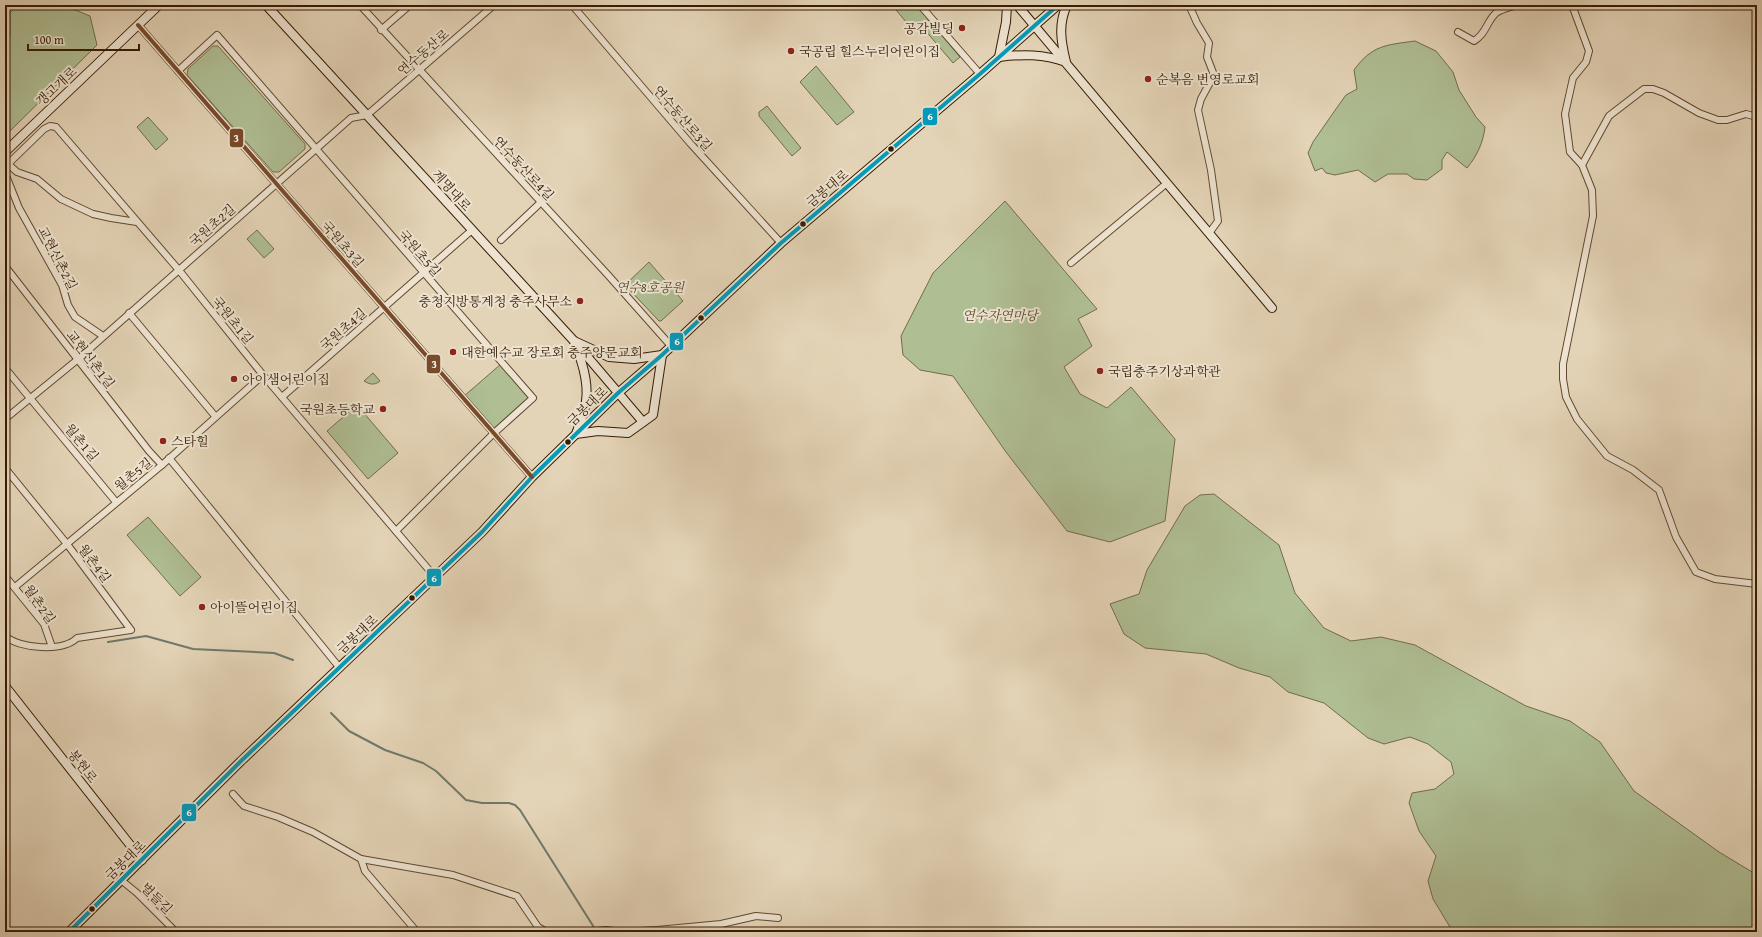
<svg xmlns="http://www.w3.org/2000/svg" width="1762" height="937" font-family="'Gentium Book Plus','Noto Serif KR',serif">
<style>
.green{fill:#afbe93;stroke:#726c4b}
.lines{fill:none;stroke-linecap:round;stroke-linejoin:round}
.stream{stroke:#6f796b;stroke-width:2}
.street-casing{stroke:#624930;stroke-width:8}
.secondary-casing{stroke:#361b03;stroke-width:10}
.street{stroke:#ede3d0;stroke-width:6}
.secondary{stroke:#ede3d0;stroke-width:8}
.bus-1-casing{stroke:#ede3d0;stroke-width:7}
.bus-2-casing{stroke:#ede3d0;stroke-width:7}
.bus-1{stroke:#059bba;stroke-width:4}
.bus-2{stroke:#7a4b2a;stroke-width:4}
.poi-dot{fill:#8f2418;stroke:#ede3d0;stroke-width:1.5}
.bus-dot{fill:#361b03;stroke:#ede3d0;stroke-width:1.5}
.labels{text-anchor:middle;stroke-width:4;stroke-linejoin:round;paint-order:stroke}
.poi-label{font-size:13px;fill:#361b03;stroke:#ede3d0;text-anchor:start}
.street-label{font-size:13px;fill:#361b03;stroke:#ede3d0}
.park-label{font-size:13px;font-style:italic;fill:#5a4c2e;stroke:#ede3d0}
.line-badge{stroke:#ede3d0;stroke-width:1.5}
.badge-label{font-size:11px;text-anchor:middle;font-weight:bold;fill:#fff}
</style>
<rect width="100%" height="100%" fill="#e4d4b7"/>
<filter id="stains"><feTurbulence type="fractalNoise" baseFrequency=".005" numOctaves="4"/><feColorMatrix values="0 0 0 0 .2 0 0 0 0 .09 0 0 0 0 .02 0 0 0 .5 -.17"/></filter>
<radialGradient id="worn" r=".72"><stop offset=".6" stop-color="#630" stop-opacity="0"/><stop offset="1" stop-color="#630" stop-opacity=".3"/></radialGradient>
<g class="green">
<polygon points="18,5 63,5 90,16 97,45 5,136 5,45 10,36 10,13"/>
<polygon points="892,5 916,5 960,57 953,63 918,22 911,28"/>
<path d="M1415,41l21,10 17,21 6,18 17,27 9,10c-2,16 -8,29 -18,41l-20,-16 -5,8v9l-15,11 -13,-1 -7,-5h-19l-13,8 -17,-12 -23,5 -9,-2 -4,-5 -7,3 -7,-18 5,-11 25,-36 8,-11 11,-6 -3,-19c18,-25 32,-25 61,-29z"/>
<polygon points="213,46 218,46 305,144 305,149 279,172 273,172 187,75 188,69"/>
<polygon points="816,66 854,112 837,125 800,82"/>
<polygon points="767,106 801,148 792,156 759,116 759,112"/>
<polygon points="148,117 168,139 156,150 137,127"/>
<polygon points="1005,201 1097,309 1078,319 1092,346 1064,367 1080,394 1107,408 1131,387 1175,439 1165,521 1110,542 1067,531 1006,452 953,376 920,370 903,355 901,336 933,273"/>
<polygon points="257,230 274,249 264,258 247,239"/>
<polygon points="649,262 683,301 661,321 659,321 625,285"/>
<polygon points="501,364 529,396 529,400 495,429 491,429 463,397"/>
<path d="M373,373l7,8c-6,5 -11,3 -16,0z"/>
<polygon points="357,405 398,453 368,479 327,431"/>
<polygon points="1214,494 1279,545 1295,593 1324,628 1351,641 1381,637 1415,645 1526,706 1570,721 1600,742 1634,791 1719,852 1757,875 1757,932 1453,932 1433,899 1428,881 1436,856 1419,831 1409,803 1412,793 1435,789 1454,774 1451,762 1428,744 1410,737 1384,744 1368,738 1324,703 1288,692 1270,677 1239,668 1206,654 1145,648 1124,634 1110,604 1139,594 1147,570 1185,506 1200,495"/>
<polygon points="148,517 201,577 180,596 127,535"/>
</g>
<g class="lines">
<g class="stream">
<polyline points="108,642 146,636 193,649 274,653 293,660"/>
<polyline points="331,713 349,731 385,750 423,763 436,771 466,800 482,803 509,803 515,805 520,810 595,929"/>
</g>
<defs>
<g id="street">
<polyline points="360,5 608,275 671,346"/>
<polyline points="572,5 690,143 781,243"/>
<polyline points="920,5 980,74"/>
<polyline points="1189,5 1197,23 1209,43 1207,57 1214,75 1201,99 1198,110 1211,170 1218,221 1210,232"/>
<polyline points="1572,5 1589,51 1586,62 1573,78 1565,114 1570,152 1582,165 1592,190 1593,216 1563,364 1563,379 1566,397 1577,419 1607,456 1633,470 1659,490 1676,537 1696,572 1715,579 1757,584"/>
<polyline points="138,25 532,477"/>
<polyline points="381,30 410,5"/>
<path d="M1458,32l16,9c13,-8 12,-19 22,-28 5,-4 15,-6 21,-8"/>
<polyline points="178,71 217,35 533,398 493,434 396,531"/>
<polyline points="8,164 17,172 37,179 61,199 78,207 93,214 111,218 137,222"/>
<polyline points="1582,165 1609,116 1644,89 1653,89 1664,93 1699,113 1718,120 1727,120 1746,114 1757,117"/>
<polyline points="5,167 44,129 50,126 56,127 178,269 263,375 435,577"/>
<polyline points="7,178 19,208 62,285 68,305 75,317 103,336"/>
<polyline points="501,240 538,205"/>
<polyline points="1071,263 1167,183"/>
<polyline points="5,266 149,451 162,465"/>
<polyline points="129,313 215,416"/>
<polyline points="5,368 116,502"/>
<polyline points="282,397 472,230"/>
<polyline points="5,419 77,360 351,118 367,115 381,103 494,5"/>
<polyline points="169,458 339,667"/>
<path d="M5,468l62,76 64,86 -54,8c-14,14 -57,11 -72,-2"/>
<polyline points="5,576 44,624 52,647"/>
<polyline points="15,587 162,465 263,375"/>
<polyline points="233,794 244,806 278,817 313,832 361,859 453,875 517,896 538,927 547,932"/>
<polyline points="361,859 365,871 417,932"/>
<polyline points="121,880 137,893 176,932"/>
<polyline points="585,932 606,930 623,932 657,930 721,924 756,916 778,918"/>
</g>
<g id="secondary">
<polyline points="266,5 574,341 643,422"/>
<path d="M1007,5l-1,17 -7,35c24,-3 44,-3 67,5 -5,-20 -8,-38 1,-57"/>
<polyline points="1017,5 1272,308"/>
<polyline points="5,152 159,5"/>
<path d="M574,341l35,16 25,2 28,-4 -9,60 -25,18 -30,-2 -22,3c4,-11 9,-22 10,-33 3,-20 -5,-42 -12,-60z"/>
<polyline points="5,686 142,860"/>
<polyline points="69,932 241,761 482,532 532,477 618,393 662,355 781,243 980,74 1058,5"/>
</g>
</defs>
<use href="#street" class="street-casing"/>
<use href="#secondary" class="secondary-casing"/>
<use href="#street" class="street"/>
<use href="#secondary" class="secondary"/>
<defs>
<polyline id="bus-1" points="69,932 241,761 482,532 532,477 618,393 662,355 781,243 980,74 1058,5"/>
<polyline id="bus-2" points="138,25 532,477"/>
</defs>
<use href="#bus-1" class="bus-1-casing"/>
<use href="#bus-2" class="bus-2-casing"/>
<use href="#bus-1" class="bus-1"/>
<use href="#bus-2" class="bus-2"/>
</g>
<g class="poi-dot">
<circle cx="962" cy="28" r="4"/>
<circle cx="791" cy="51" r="4"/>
<circle cx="1148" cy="79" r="4"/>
<circle cx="580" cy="301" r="4"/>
<circle cx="453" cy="352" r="4"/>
<circle cx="1100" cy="371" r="4"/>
<circle cx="234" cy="379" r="4"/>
<circle cx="383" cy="409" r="4"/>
<circle cx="163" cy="441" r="4"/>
<circle cx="202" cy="607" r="4"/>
</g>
<g class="bus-dot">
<circle cx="891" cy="149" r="3.5"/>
<circle cx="803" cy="224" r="3.5"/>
<circle cx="701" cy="318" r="3.5"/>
<circle cx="568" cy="442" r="3.5"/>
<circle cx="412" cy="598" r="3.5"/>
<circle cx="92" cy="909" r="3.5"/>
</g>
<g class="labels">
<g class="poi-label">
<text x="954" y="33" text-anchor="end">공감빌딩</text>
<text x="799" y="56">국공립 힐스누리어린이집</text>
<text x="1156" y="84">순복음 번영로교회</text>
<text x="572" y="306" text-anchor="end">충청지방통계청 충주사무소</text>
<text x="461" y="357">대한예수교 장로회 충주양문교회</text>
<text x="1108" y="376">국립충주기상과학관</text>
<text x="242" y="384">아이샘어린이집</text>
<text x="375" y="414" text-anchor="end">국원초등학교</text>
<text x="171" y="446">스타힐</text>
<text x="210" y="612">아이뜰어린이집</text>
</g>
<g class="street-label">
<text transform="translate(423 52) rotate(-41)" y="5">연수동산로</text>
<text transform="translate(56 86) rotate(-43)" y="5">갱고개로</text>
<text transform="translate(683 118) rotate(49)" y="5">연수동산로3길</text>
<text transform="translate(524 168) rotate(47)" y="5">연수동산로4길</text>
<text transform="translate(827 188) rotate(-40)" y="5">금봉대로</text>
<text transform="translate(452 190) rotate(48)" y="5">계명대로</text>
<text transform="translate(212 225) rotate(-41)" y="5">국원초2길</text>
<text transform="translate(343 244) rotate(49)" y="5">국원초3길</text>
<text transform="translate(420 253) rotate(49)" y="5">국원초5길</text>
<text transform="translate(58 258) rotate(63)" y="5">교현신촌2길</text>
<text transform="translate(233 320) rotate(51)" y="5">국원초1길</text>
<text transform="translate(343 329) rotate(-41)" y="5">국원초4길</text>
<text transform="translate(91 359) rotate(52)" y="5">교현신촌1길</text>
<text transform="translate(587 406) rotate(-44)" y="5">금봉대로</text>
<text transform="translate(82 442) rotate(50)" y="5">월촌1길</text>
<text transform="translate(133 474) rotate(-39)" y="5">월촌5길</text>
<text transform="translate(95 563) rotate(53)" y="5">월촌4길</text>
<text transform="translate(40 604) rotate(55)" y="5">월촌2길</text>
<text transform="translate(357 634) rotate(-43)" y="5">금봉대로</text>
<text transform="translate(83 766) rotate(52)" y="5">봉현로</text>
<text transform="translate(125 860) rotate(-44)" y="5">금봉대로</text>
<text transform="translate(157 898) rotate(44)" y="5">벌들길</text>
</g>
<g class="park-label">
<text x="650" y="292">연수8호공원</text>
<text x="1000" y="320">연수자연마당</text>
</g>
</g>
<g class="line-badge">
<rect x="922" y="107" width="16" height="19" rx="4" fill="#059bba"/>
<rect x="229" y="128" width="15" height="20" rx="4" fill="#7a4b2a"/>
<rect x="669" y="332" width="15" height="19" rx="4" fill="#059bba"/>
<rect x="426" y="354" width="15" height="20" rx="4" fill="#7a4b2a"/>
<rect x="426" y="568" width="16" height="19" rx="4" fill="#059bba"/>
<rect x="181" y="803" width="16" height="19" rx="4" fill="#059bba"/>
</g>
<g class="badge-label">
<text x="930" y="120">6</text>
<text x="236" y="142">3</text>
<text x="677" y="345">6</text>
<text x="434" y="368">3</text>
<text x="434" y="582">6</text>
<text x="189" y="816">6</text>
</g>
<rect width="1762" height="937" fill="none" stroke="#e4d4b7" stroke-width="20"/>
<rect x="6" y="6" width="1750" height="925" fill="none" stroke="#361b03" stroke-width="2"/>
<rect x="10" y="10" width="1742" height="917" fill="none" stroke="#361b03"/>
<path d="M28 44v6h111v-6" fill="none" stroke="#361b03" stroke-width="2"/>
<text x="34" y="44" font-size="12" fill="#361b03" stroke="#ede3d0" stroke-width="3" paint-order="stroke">100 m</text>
<rect width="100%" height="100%" filter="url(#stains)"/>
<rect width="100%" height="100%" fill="url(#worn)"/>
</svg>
